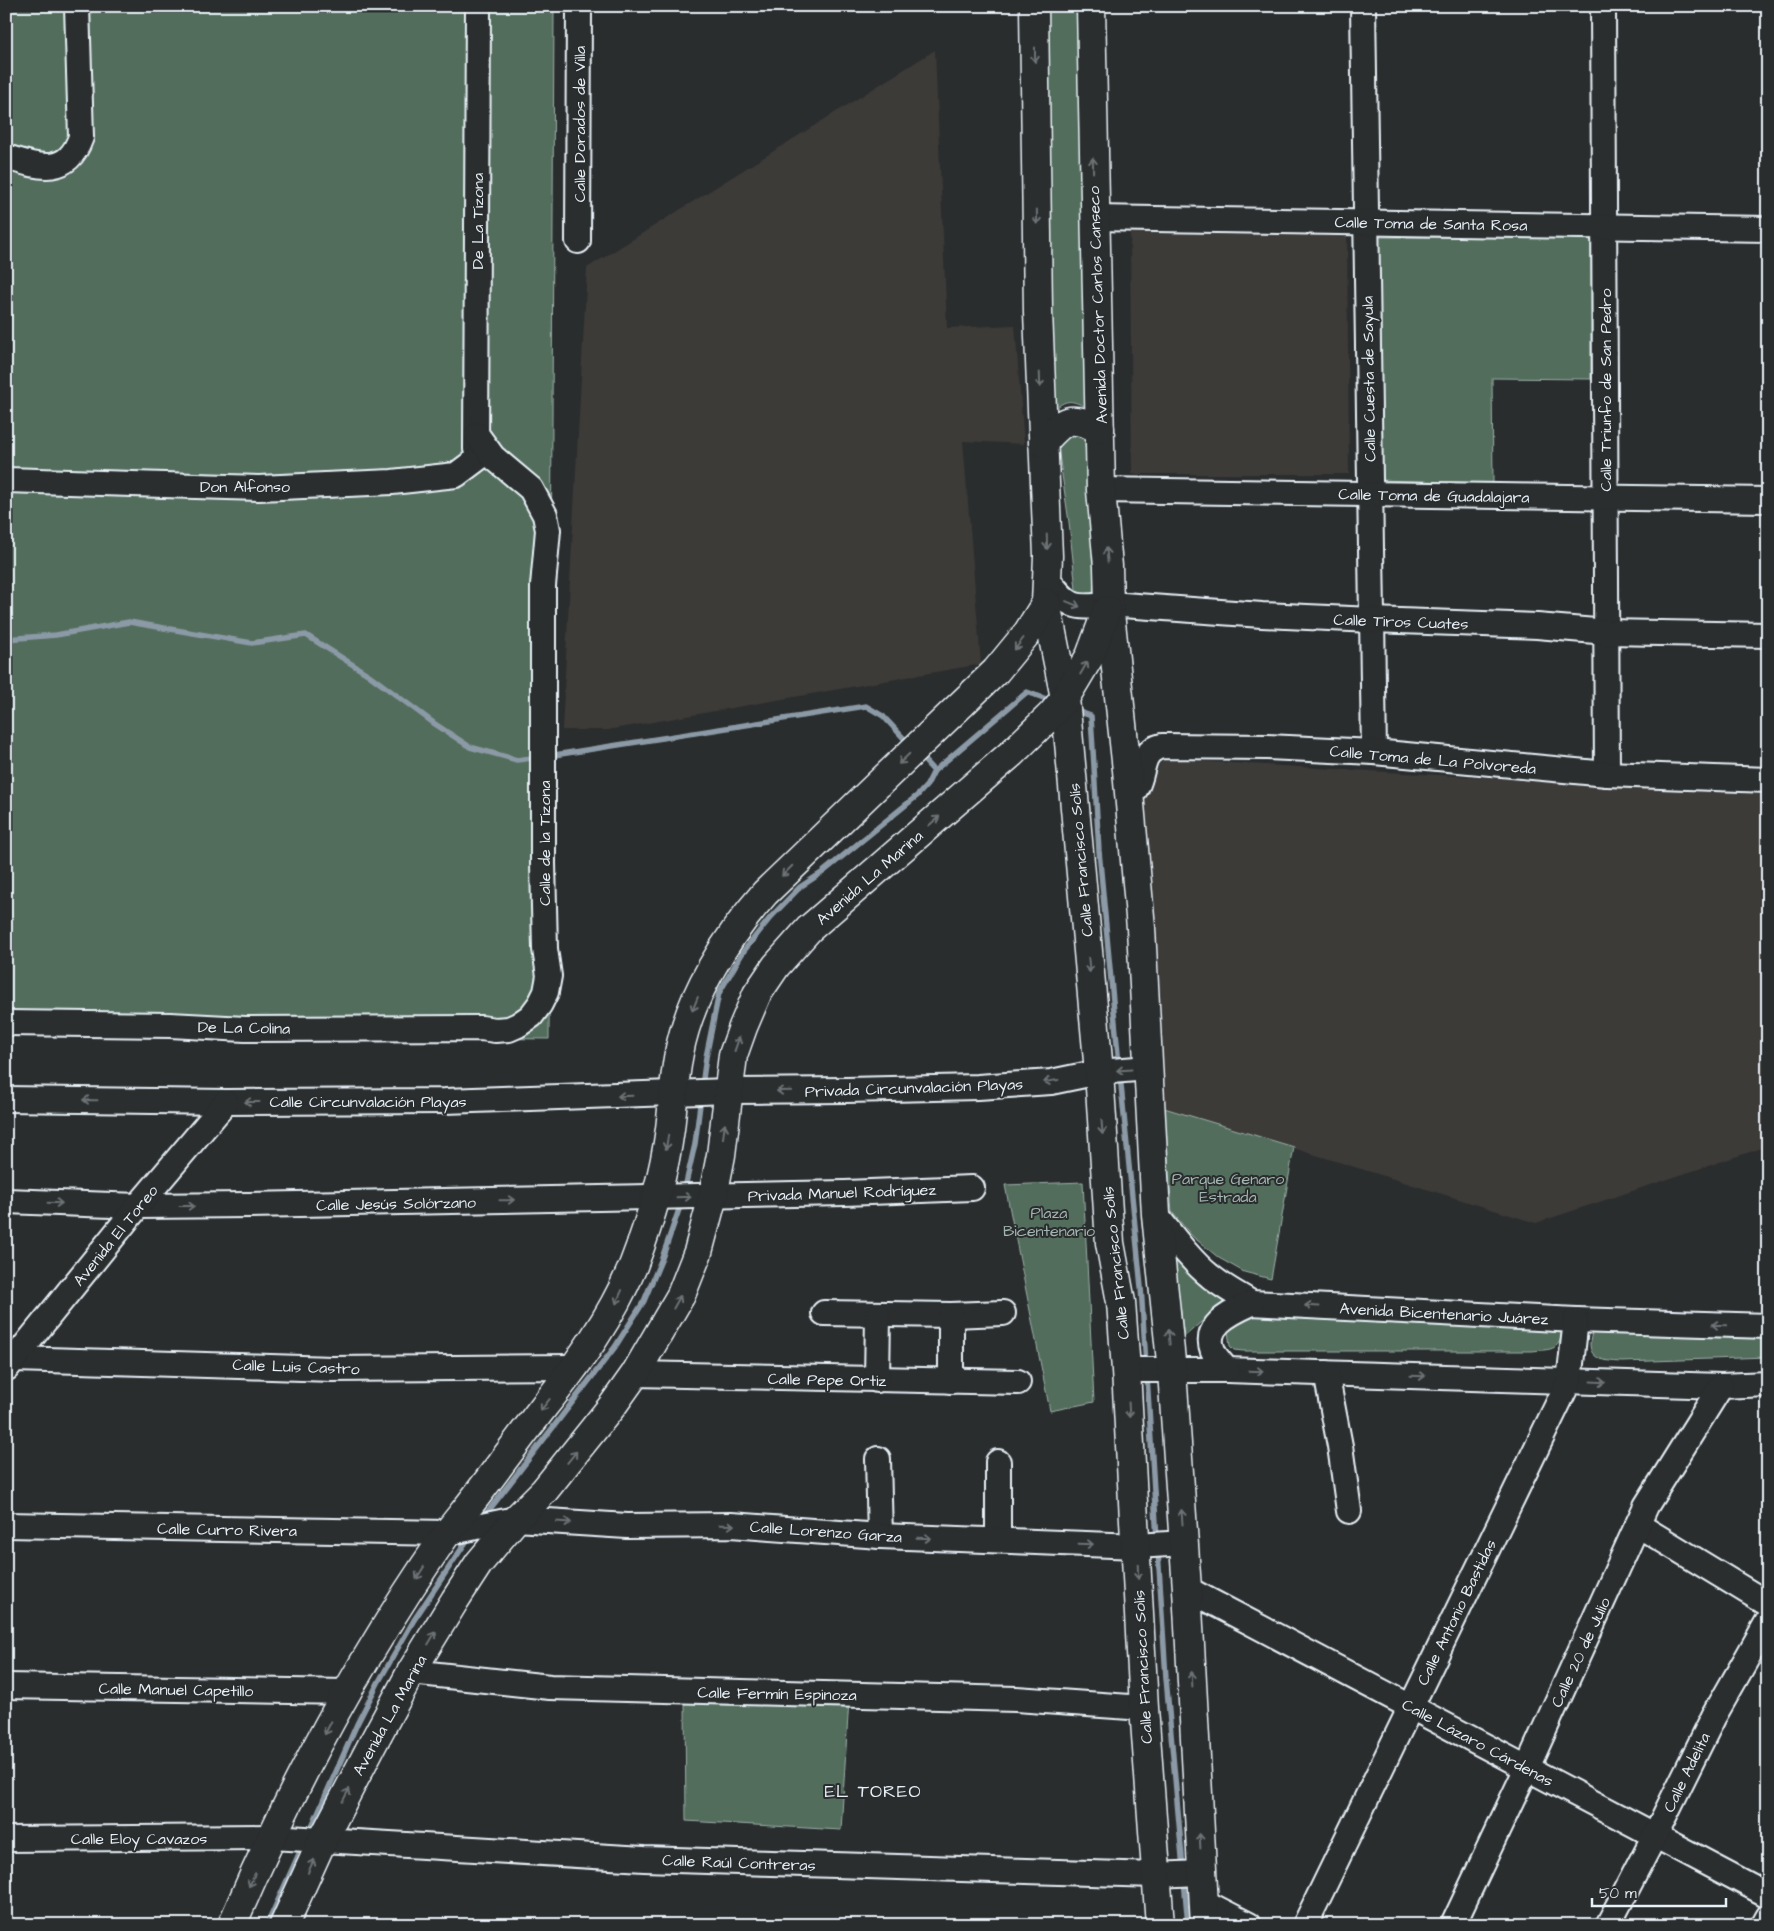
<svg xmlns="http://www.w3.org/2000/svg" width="1774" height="1931" font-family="'Architects Daughter',sans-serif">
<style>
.built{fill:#3d3a39}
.green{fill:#526d5c;stroke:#9dafaa}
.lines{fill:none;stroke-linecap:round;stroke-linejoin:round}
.stream{stroke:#8b9aa6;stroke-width:5.5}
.minor-casing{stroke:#e8f1f8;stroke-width:28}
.major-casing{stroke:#e8f1f8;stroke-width:31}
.minor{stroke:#2a2d2e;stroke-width:24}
.major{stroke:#2a2d2e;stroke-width:28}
.oneway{stroke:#6c7275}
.labels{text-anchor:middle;stroke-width:4;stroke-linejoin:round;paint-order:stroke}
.street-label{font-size:16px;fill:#e8f1f8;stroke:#2a2d2e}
.park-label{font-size:16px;fill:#a4b6b2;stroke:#2a2d2e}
.neighbourhood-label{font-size:18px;letter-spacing:1px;fill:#e8f1f8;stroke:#2a2d2e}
</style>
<rect width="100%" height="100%" fill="#2a2d2e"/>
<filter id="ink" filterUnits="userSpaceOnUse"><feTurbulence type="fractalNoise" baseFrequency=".02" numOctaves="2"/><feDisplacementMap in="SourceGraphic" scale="10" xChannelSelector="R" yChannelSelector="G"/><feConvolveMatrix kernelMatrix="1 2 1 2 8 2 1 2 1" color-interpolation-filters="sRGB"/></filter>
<g filter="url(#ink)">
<g class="built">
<polygon points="935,50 947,328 1015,325 1024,444 963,441 981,664 608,730 562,730 587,268"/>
<polygon points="1130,227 1347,227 1349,474 1132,474"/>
<polygon points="1162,759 1768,794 1768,1146 1536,1223 1164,1108 1143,797"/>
</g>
<g class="green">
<polygon points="6,6 554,6 549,1039 6,1034"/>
<path d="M1045,6h40l3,402c-16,-8 -22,-10 -35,3z"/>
<polygon points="1376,237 1591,238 1591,379 1492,378 1493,483 1378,480"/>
<polygon points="1066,429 1086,435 1085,445 1096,538 1093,592 1091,599 1077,599 1069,522 1057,441"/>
<polygon points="1164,1108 1294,1147 1271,1279 1244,1272 1219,1258 1192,1236 1172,1212"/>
<polygon points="1083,1182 1094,1402 1050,1411 1005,1185"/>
<polygon points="1174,1257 1201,1284 1224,1302 1184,1337"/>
<path d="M1242,1313l315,10 6,9c-5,20 -13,17 -31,19h-289l-9,-1 -4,-4 -2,-15z"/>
<path d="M1600,1326l168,1v30l-146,5c-20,-1 -38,-3 -30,-29z"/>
<polygon points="849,1699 841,1830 686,1821 685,1702"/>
</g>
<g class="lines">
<g class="stream">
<polyline points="6,639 56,635 129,622 252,643 306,635 369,675 435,724 470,747 517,760 539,757"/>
<polyline points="1074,710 1091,716 1099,851 1119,1065"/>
<polyline points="548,756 866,706 883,716 910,745"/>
<polyline points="934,771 1027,692 1052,701"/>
<polyline points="1120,1075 1141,1287 1146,1364"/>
<polyline points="702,1086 706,1057 719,993 743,952 770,918 800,887 823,872 918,795 927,785 934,771 919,755"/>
<polyline points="684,1192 695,1144 701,1097"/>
<polyline points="1147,1376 1157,1539"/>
<polyline points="483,1518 615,1347 644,1301 662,1258 682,1201"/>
<polyline points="1158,1551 1166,1678 1183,1868"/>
<polyline points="308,1835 357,1724 378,1683 414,1620 470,1536"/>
<polyline points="1184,1880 1188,1925"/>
<polyline points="267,1925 303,1845"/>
</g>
<defs>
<g id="minor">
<polyline points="1363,6 1374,752"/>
<polyline points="1603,6 1607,774"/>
<path d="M6,157c33,10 61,20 75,-20l-4,-131"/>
<polyline points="1094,218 1768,229"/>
<polyline points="578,241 579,6"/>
<polyline points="476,449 478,6"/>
<polyline points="6,480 259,488 392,482 456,475 488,451"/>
<polyline points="1101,490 1768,500"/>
<path d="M1047,579c23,28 26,31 62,25l153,11 110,5 165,6 70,6 161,3"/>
<path d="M1129,795c3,-3 7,-5 8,-9 8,-16 3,-35 25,-40l105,1 107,5 233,22 161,6"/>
<polyline points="6,1023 170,1025 245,1029 481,1028 495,1030 509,1029 518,1025 531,1016 540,1004 546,992 549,976 545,949 543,863 543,586 548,530 545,515 531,489 493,457 477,435"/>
<polyline points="6,1099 226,1102 445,1101 729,1091 847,1090 978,1087 1051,1082 1099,1072 1149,1068"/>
<polyline points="6,1201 138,1206 249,1205 845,1193 972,1188"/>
<path d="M1156,1215c16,20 34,45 54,61 13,11 28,19 42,27l324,17 192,6"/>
<polyline points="824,1313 951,1315 1003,1313"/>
<polyline points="15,1359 332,1369 576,1367"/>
<polyline points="7,1368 138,1206 226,1102"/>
<polyline points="1126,1370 1227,1370 1721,1386 1768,1384"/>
<path d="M1227,1370c-4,-5 -9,-10 -12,-15 -16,-29 17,-43 37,-52"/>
<polyline points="1326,1373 1340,1446 1349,1511"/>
<polyline points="635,1374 1018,1382"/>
<polyline points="877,1380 878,1315"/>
<polyline points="951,1381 951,1315"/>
<polyline points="878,1459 880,1536"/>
<polyline points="998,1462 998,1540"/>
<polyline points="6,1525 447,1533 516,1519 627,1526 731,1525 880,1536 1137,1546 1184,1543"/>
<polyline points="1638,1525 1768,1604"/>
<polyline points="1187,1589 1768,1895"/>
<polyline points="411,1672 550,1687 1016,1699 1144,1708"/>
<polyline points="6,1686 346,1692"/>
<polyline points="6,1839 272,1837 644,1859 1155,1875 1201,1873"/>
<polyline points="1204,1902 1249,1925"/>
<polyline points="1305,1925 1569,1381 1576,1320"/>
<polyline points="1453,1925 1527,1768 1646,1506 1721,1386"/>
<polyline points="1608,1925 1655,1835 1714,1716 1768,1621"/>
<polyline points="1763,1925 1768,1916"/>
</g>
<g id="major">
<polyline points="1034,6 1038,312 1048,556 1046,603 1065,698 1099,1072 1110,1243 1121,1302 1126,1370 1144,1708 1160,1925"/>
<polyline points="1091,6 1101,490 1108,566 1109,604 1127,770 1141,928 1156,1215 1172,1371 1187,1589 1205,1925"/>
<path d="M1043,443c22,-25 26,-28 57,-14"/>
<path d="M232,1925c58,-136 128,-267 213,-389 9,-12 19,-24 29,-37 24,-31 47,-63 71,-94 35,-44 66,-87 88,-139 17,-44 31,-91 37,-137 3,-25 4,-51 9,-76 11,-58 48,-117 86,-160l231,-222 32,-39 18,-29"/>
<polyline points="284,1925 323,1839 372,1745 411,1672 455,1600 479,1563 516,1519 544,1491 613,1405 635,1374 681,1295 698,1252 713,1196 721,1155 733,1055 743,1027 757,994 776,966 809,929 1012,753 1052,714 1065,698 1090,656 1107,610"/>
</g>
</defs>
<use href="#minor" class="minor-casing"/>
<use href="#major" class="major-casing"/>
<use href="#minor" class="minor"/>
<use href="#major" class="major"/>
</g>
<defs><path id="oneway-shaft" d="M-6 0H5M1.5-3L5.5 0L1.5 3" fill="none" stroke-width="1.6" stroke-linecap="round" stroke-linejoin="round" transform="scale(1.25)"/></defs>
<g class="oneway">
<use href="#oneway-shaft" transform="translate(1035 55) rotate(90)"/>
<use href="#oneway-shaft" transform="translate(1093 165) rotate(-91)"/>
<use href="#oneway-shaft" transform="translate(1037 217) rotate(89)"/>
<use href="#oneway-shaft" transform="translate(1040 380) rotate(88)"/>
<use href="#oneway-shaft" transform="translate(1047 542) rotate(88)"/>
<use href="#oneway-shaft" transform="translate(1107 555) rotate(-95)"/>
<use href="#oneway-shaft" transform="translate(1073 604) rotate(22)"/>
<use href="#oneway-shaft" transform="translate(1019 644) rotate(127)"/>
<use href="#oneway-shaft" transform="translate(1084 668) rotate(-60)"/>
<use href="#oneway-shaft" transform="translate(904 759) rotate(136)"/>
<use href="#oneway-shaft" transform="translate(934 821) rotate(-41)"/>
<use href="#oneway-shaft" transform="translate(787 871) rotate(135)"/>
<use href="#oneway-shaft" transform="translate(1089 965) rotate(85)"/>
<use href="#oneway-shaft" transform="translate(695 1004) rotate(112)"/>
<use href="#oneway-shaft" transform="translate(737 1044) rotate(-71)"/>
<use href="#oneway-shaft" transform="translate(1124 1070) rotate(176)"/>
<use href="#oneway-shaft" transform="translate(1051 1081) rotate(172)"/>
<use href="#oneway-shaft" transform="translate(784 1091) rotate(179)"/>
<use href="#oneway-shaft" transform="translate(625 1096) rotate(178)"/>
<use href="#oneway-shaft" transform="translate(90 1100) rotate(-179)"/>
<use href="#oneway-shaft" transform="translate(252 1102) rotate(180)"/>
<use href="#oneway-shaft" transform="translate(1102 1127) rotate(86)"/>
<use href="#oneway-shaft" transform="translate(724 1131) rotate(-82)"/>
<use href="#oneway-shaft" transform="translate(667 1142) rotate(100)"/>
<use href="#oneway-shaft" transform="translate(684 1197) rotate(-2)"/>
<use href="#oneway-shaft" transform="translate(507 1200) rotate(-1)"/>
<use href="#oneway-shaft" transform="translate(55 1203) rotate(2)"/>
<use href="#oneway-shaft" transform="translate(187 1206)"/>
<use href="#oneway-shaft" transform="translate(619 1297) rotate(114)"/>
<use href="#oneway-shaft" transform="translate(677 1302) rotate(-61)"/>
<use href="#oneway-shaft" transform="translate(1312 1306) rotate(-177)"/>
<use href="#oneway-shaft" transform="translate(1719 1325) rotate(-178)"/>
<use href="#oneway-shaft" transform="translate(1169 1337) rotate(-95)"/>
<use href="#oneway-shaft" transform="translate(1256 1371) rotate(2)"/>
<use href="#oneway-shaft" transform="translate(1418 1376) rotate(2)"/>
<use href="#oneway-shaft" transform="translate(1598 1382) rotate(3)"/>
<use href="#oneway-shaft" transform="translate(545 1405) rotate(128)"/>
<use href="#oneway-shaft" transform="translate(1129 1410) rotate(87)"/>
<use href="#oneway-shaft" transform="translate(572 1457) rotate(-51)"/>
<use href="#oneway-shaft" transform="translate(1182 1517) rotate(-94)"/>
<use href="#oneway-shaft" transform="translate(564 1522) rotate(4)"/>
<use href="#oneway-shaft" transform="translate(727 1525) rotate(1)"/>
<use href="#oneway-shaft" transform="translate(924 1538) rotate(2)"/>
<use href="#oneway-shaft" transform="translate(1086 1544) rotate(2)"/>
<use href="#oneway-shaft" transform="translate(1138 1572) rotate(88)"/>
<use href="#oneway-shaft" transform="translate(420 1573) rotate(122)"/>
<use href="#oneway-shaft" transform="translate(432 1638) rotate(-59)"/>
<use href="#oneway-shaft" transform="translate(1192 1679) rotate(-93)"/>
<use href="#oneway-shaft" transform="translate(328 1728) rotate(117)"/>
<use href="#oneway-shaft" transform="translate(346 1795) rotate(-62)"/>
<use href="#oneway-shaft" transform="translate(1200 1841) rotate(-93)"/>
<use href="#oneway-shaft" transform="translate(311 1866) rotate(-66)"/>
<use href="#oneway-shaft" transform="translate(252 1880) rotate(115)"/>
</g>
</g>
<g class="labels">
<g class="street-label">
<text transform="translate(579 124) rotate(-90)" y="6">Calle Dorados de Villa</text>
<text transform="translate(477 221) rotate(-90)" y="6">De La Tizona</text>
<text transform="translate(1431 223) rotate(1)" y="6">Calle Toma de Santa Rosa</text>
<text transform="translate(1097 305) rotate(-92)" y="6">Avenida Doctor Carlos Canseco</text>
<text transform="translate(1368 379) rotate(-91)" y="6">Calle Cuesta de Sayula</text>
<text transform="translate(1605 390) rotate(-90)" y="6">Calle Triunfo de San Pedro</text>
<text x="245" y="492">Don Alfonso</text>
<text transform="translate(1434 495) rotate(1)" y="6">Calle Toma de Guadalajara</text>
<text transform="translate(1401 621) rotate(2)" y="6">Calle Tiros Cuates</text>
<text transform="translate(1433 759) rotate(5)" y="6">Calle Toma de La Polvoreda</text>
<text transform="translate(544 843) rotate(-90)" y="6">Calle de la Tizona</text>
<text transform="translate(1080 860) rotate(-95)" y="6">Calle Francisco Solís</text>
<text transform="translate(869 877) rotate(-41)" y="6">Avenida La Marina</text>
<text transform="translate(244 1027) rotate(1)" y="6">De La Colina</text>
<text transform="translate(914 1087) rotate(-2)" y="6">Privada Circunvalación Playas</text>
<text x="368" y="1107">Calle Circunvalación Playas</text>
<text transform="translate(842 1192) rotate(-2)" y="6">Privada Manuel Rodríguez</text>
<text transform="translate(396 1203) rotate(-1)" y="6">Calle Jesús Solórzano</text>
<text transform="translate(115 1235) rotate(-51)" y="6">Avenida El Toreo</text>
<text transform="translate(1115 1263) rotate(-96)" y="6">Calle Francisco Solís</text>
<text transform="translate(1444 1313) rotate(3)" y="6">Avenida Bicentenario Juárez</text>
<text transform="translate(296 1366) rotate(2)" y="6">Calle Luis Castro</text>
<text transform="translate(827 1379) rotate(1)" y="6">Calle Pepe Ortiz</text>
<text transform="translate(227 1529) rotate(1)" y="6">Calle Curro Rivera</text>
<text transform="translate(826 1531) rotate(4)" y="6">Calle Lorenzo Garza</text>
<text transform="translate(1456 1612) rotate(-64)" y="6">Calle Antonio Bastidas</text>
<text transform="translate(1580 1652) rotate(-65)" y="6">Calle 20 de Julio</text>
<text transform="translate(1142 1667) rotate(-93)" y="6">Calle Francisco Solís</text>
<text transform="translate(176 1689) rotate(1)" y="6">Calle Manuel Capetillo</text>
<text transform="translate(777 1693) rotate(1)" y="6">Calle Fermín Espinoza</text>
<text transform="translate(389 1715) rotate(-61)" y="6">Avenida La Marina</text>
<text transform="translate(1478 1742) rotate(28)" y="6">Calle Lázaro Cárdenas</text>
<text transform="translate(1686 1772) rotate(-64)" y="6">Calle Adelita</text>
<text x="139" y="1844">Calle Eloy Cavazos</text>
<text transform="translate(739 1862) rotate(2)" y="6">Calle Raúl Contreras</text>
</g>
<g class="park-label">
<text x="1228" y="1184">Parque Genaro<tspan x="1228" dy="18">Estrada</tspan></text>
<text x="1049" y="1218">Plaza<tspan x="1049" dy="18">Bicentenario</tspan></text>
</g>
<g class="neighbourhood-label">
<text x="873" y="1797">EL TOREO</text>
</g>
</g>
<rect width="1774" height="1931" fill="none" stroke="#2a2d2e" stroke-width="25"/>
<rect x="12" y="12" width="1749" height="1906" fill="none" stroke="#e8f1f8" stroke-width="2" filter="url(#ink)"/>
<path d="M1592 1898v8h134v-8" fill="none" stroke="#e8f1f8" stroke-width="2.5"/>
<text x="1599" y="1898" font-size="15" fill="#e8f1f8" stroke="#2a2d2e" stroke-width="4" paint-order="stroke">50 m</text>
</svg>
